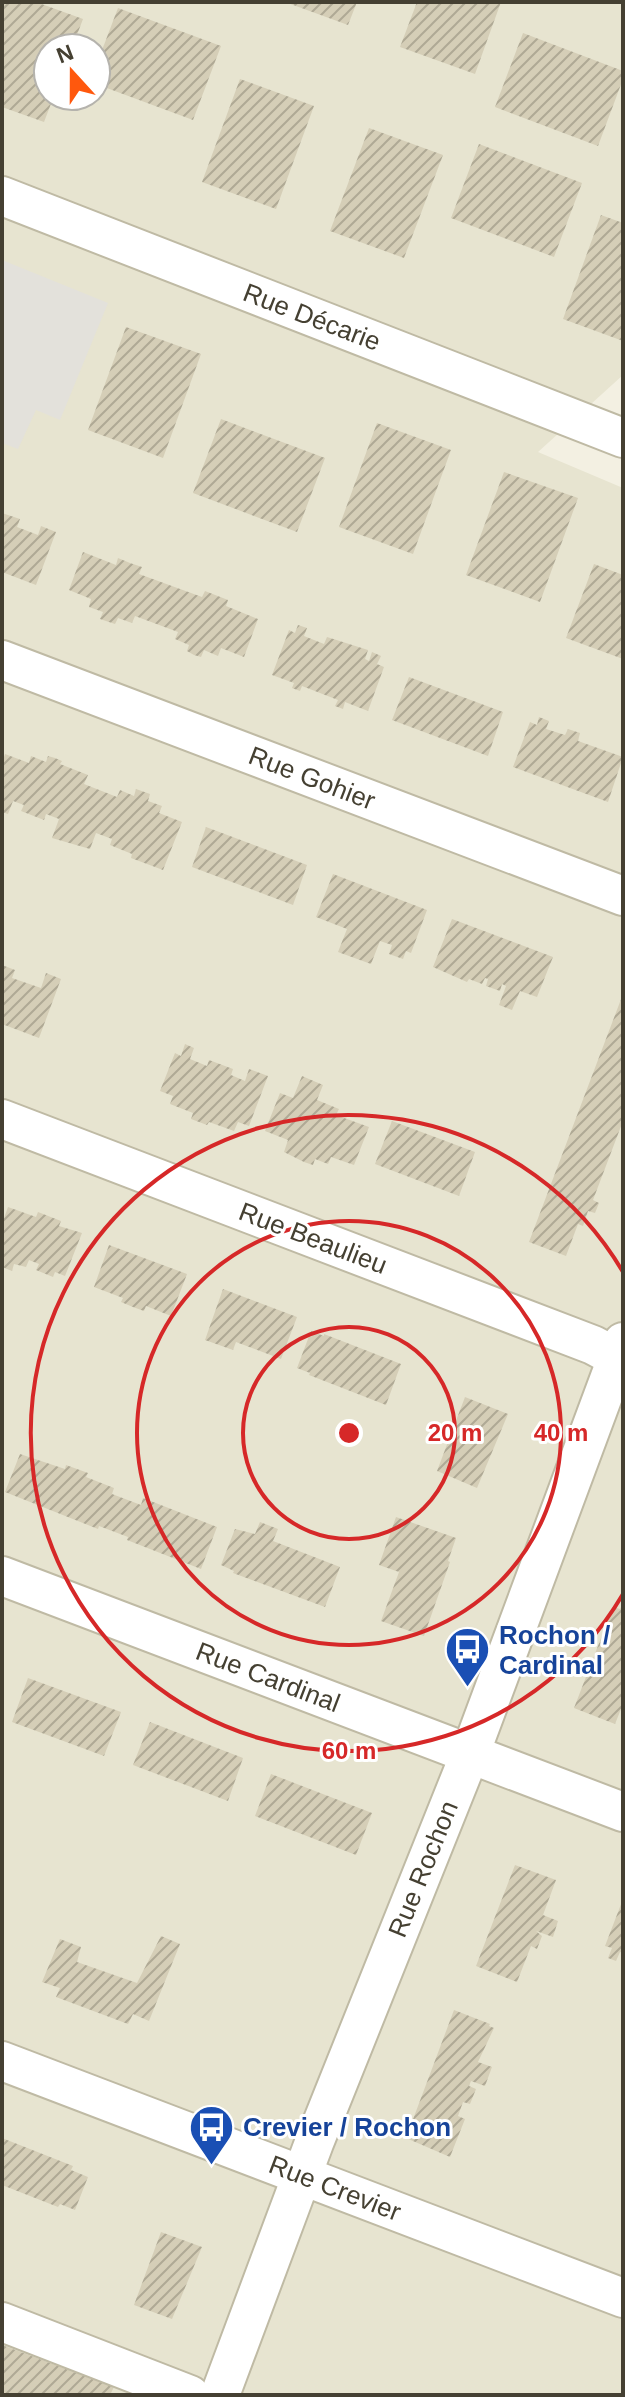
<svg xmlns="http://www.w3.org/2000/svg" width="625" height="2397" font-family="Helvetica,sans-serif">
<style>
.residential{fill:#e7e4d0;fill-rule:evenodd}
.parking{fill:#e3e1db}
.building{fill:url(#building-hatch)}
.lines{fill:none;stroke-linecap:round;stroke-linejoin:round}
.minor-casing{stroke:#bfbaa4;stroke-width:42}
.minor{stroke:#fff;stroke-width:38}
.ring{fill:none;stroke:#d62828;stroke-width:4}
.labels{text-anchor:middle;stroke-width:6;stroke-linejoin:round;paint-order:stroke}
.street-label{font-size:26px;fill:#454032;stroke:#fff}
.transit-label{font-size:26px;font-weight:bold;fill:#164399;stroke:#fff;text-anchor:start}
.centre{fill:#d62828;stroke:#fff;stroke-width:4}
.ring-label{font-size:24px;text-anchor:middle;font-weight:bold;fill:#d62828;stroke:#fff;stroke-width:6;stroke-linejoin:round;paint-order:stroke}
</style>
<defs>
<pattern id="building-hatch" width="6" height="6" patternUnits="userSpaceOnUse" patternTransform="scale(2)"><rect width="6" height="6" fill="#d5ceb7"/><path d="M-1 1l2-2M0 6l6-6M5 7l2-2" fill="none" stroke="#afa995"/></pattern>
</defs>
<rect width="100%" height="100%" fill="#f3f0e2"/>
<path class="residential" d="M2,2h621v373l-85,77 85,36v1907h-621zM48,48h48v48h-48z"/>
<polygon class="parking" points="2,260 108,303 60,420 36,410 18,449 2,443"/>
<g class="building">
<polygon points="5,2 36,2 83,19 72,48 48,48 48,96 54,96 44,122 2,107 2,10"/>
<polygon points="285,2 357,2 348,25"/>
<polygon points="417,2 501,2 475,74 400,47"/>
<polygon points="118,8 221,46 193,120 96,84 96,66"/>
<polygon points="523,33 623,71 623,79 598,146 495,107"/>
<polygon points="240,79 314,106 276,209 202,182"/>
<polygon points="369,128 443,155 404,258 330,231"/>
<polygon points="479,144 582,183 554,257 451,218"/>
<polygon points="601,215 623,223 623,341 563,319"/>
<polygon points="126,327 201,354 163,458 88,430"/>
<polygon points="221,419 325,458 297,532 193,493"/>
<polygon points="377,423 451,450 413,554 339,527"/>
<polygon points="504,472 578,498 540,602 466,575"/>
<polygon points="2,513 20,519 17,527 38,535 41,526 56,532 36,585 2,572"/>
<polygon points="83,552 116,565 118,558 130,563 142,567 139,574 202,597 205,591 228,600 226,606 258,619 244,657 221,648 218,656 204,650 201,657 194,655 187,651 189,645 175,639 178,632 135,616 132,623 118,618 115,624 100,619 103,612 89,607 91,599 69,590"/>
<polygon points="594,564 623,575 623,659 566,638"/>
<polygon points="298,625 307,628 304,636 324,644 327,637 368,650 365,659 369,661 372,652 381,656 377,664 384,667 368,711 345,702 343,709 335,706 338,700 302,686 300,691 292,688 294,683 272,675 289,630 295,633"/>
<polygon points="409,677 503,712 488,756 392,720"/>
<polygon points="539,717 549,721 546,729 565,735 568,729 580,733 578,741 623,757 608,802 513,767 530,722 537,725"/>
<polygon points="5,754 29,763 31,756 46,762 48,756 55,758 62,761 60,764 88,775 84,784 117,797 120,790 134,796 136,789 150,794 148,801 162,806 159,813 182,822 163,870 131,858 132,854 110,845 112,839 96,833 90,849 52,838 59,819 46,814 44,820 21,811 24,805 13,801 8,814 2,812 2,763"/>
<polygon points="206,827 307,865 293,905 192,867"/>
<polygon points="333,874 427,910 411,953 406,951 403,959 389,954 392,945 380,941 371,964 338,952 347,929 316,917"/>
<polygon points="452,919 553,957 537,997 520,991 512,1010 499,1005 506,986 502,984 500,991 486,986 488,979 485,978 482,984 469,979 467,982 433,967"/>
<polygon points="2,965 15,970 12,978 41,988 46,973 61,979 39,1038 2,1024"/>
<polygon points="623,994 623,1121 593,1200 599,1203 595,1213 588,1211 583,1226 578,1224 566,1256 529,1242"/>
<polygon points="185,1044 194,1048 190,1059 207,1066 209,1060 233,1069 231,1075 245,1081 249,1069 268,1076 249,1126 238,1122 234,1131 209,1122 207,1125 191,1119 193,1113 170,1104 173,1096 160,1091 175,1053 181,1056"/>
<polygon points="302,1076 323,1085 317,1100 339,1109 336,1115 369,1127 354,1165 331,1157 328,1164 315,1159 313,1165 304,1162 284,1152 288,1140 265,1131 280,1093 293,1098"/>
<polygon points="392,1121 475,1152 459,1196 375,1164"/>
<polygon points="8,1207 36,1217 38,1212 61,1221 59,1226 82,1233 65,1276 55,1272 53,1277 36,1270 39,1264 29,1260 26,1267 14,1264 12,1271 2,1267 2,1224"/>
<polygon points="109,1245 187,1274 171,1316 146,1306 144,1311 133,1307 121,1302 123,1298 94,1287"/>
<polygon points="223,1289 297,1317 281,1359 236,1342 233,1350 205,1340"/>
<polygon points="311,1331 324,1336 324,1334 401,1364 386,1405 309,1375 310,1373 297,1368"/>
<polygon points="465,1397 508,1414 477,1488 437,1471"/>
<polygon points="20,1454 65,1469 66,1465 88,1473 86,1477 114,1488 112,1494 141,1505 143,1498 217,1527 201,1569 127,1540 128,1537 99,1526 98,1529 5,1492"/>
<polygon points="396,1517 456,1538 448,1561 450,1562 424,1636 381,1621 399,1572 379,1565"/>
<polygon points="260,1522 278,1529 273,1541 340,1567 325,1607 233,1573 234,1571 221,1565 235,1529 255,1534"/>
<polygon points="623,1603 623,1704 615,1724 574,1708 613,1607 620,1609"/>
<polygon points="28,1678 121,1712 104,1756 12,1722"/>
<polygon points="150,1722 243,1758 228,1801 133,1765"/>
<polygon points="271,1774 372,1813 356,1855 255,1816"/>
<polygon points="515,1865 556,1880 543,1915 558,1921 553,1937 536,1931 542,1936 537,1949 531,1946 517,1982 476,1966"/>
<polygon points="623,1899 623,1953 620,1952 616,1961 608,1958 612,1948 605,1946"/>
<polygon points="161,1936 180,1944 149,2021 133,2014 128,2024 56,1997 60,1988 42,1982 60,1939 81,1947 77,1962 137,1983"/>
<polygon points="454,2010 490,2024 489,2026 494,2028 478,2062 492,2067 485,2086 471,2081 469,2086 476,2089 470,2104 463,2102 458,2116 465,2119 450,2157 406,2138"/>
<polygon points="2,2138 73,2166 71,2170 88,2177 75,2210 60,2204 58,2207 2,2185"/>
<polygon points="161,2232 202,2247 172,2319 134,2305"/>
<polygon points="2,2345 114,2387 110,2395 2,2395"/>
</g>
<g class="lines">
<defs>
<g id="minor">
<polyline points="2,196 623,438"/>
<polyline points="2,660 623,896"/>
<polyline points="2,1119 593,1345 623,1361"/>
<polyline points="2,1576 623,1812"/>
<polyline points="2,2061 623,2298"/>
<polyline points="2,2322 190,2395"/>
<polyline points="220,2395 314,2143 470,1754 623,1342"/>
</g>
</defs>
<use href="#minor" class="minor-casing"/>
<use href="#minor" class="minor"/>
</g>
<g class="ring">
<circle cx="349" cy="1433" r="106"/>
<circle cx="349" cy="1433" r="212"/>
<path d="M623 1594A318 318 0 1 1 623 1272"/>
</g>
<defs>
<symbol id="bus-pin" viewBox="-11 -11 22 30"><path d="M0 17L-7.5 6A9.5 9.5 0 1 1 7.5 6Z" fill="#1a4fb4" stroke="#fff"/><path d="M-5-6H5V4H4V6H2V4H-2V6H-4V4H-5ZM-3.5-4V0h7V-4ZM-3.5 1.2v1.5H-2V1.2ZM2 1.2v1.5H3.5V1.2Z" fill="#fff"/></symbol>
</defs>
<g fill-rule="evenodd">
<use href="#bus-pin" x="442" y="1624" width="51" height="69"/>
<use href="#bus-pin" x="186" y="2102" width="51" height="69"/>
</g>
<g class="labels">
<g class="street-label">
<text transform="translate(312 317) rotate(21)" y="9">Rue Décarie</text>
<text transform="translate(312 778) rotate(21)" y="9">Rue Gohier</text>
<text transform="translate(313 1238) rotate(21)" y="9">Rue Beaulieu</text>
<text transform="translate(268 1677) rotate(21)" y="9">Rue Cardinal</text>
<text transform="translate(423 1869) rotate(-68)" y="9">Rue Rochon</text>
<text transform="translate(335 2188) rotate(21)" y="9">Rue Crevier</text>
</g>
<g class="transit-label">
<text x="499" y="1644">Rochon /<tspan x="499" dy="30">Cardinal</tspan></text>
<text x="243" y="2136">Crevier / Rochon</text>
</g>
</g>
<circle cx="349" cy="1433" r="12" class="centre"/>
<g class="ring-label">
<text x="455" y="1441">20 m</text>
<text x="561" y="1441">40 m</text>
<text x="349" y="1759">60 m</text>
</g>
<rect width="625" height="2397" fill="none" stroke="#454032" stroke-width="8"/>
<g transform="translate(72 72) rotate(339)"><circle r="38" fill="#ffffff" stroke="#b5b3ad" stroke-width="2"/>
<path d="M0-6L14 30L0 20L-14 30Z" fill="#ff580d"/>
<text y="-12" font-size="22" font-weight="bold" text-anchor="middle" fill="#454032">N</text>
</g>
</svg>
